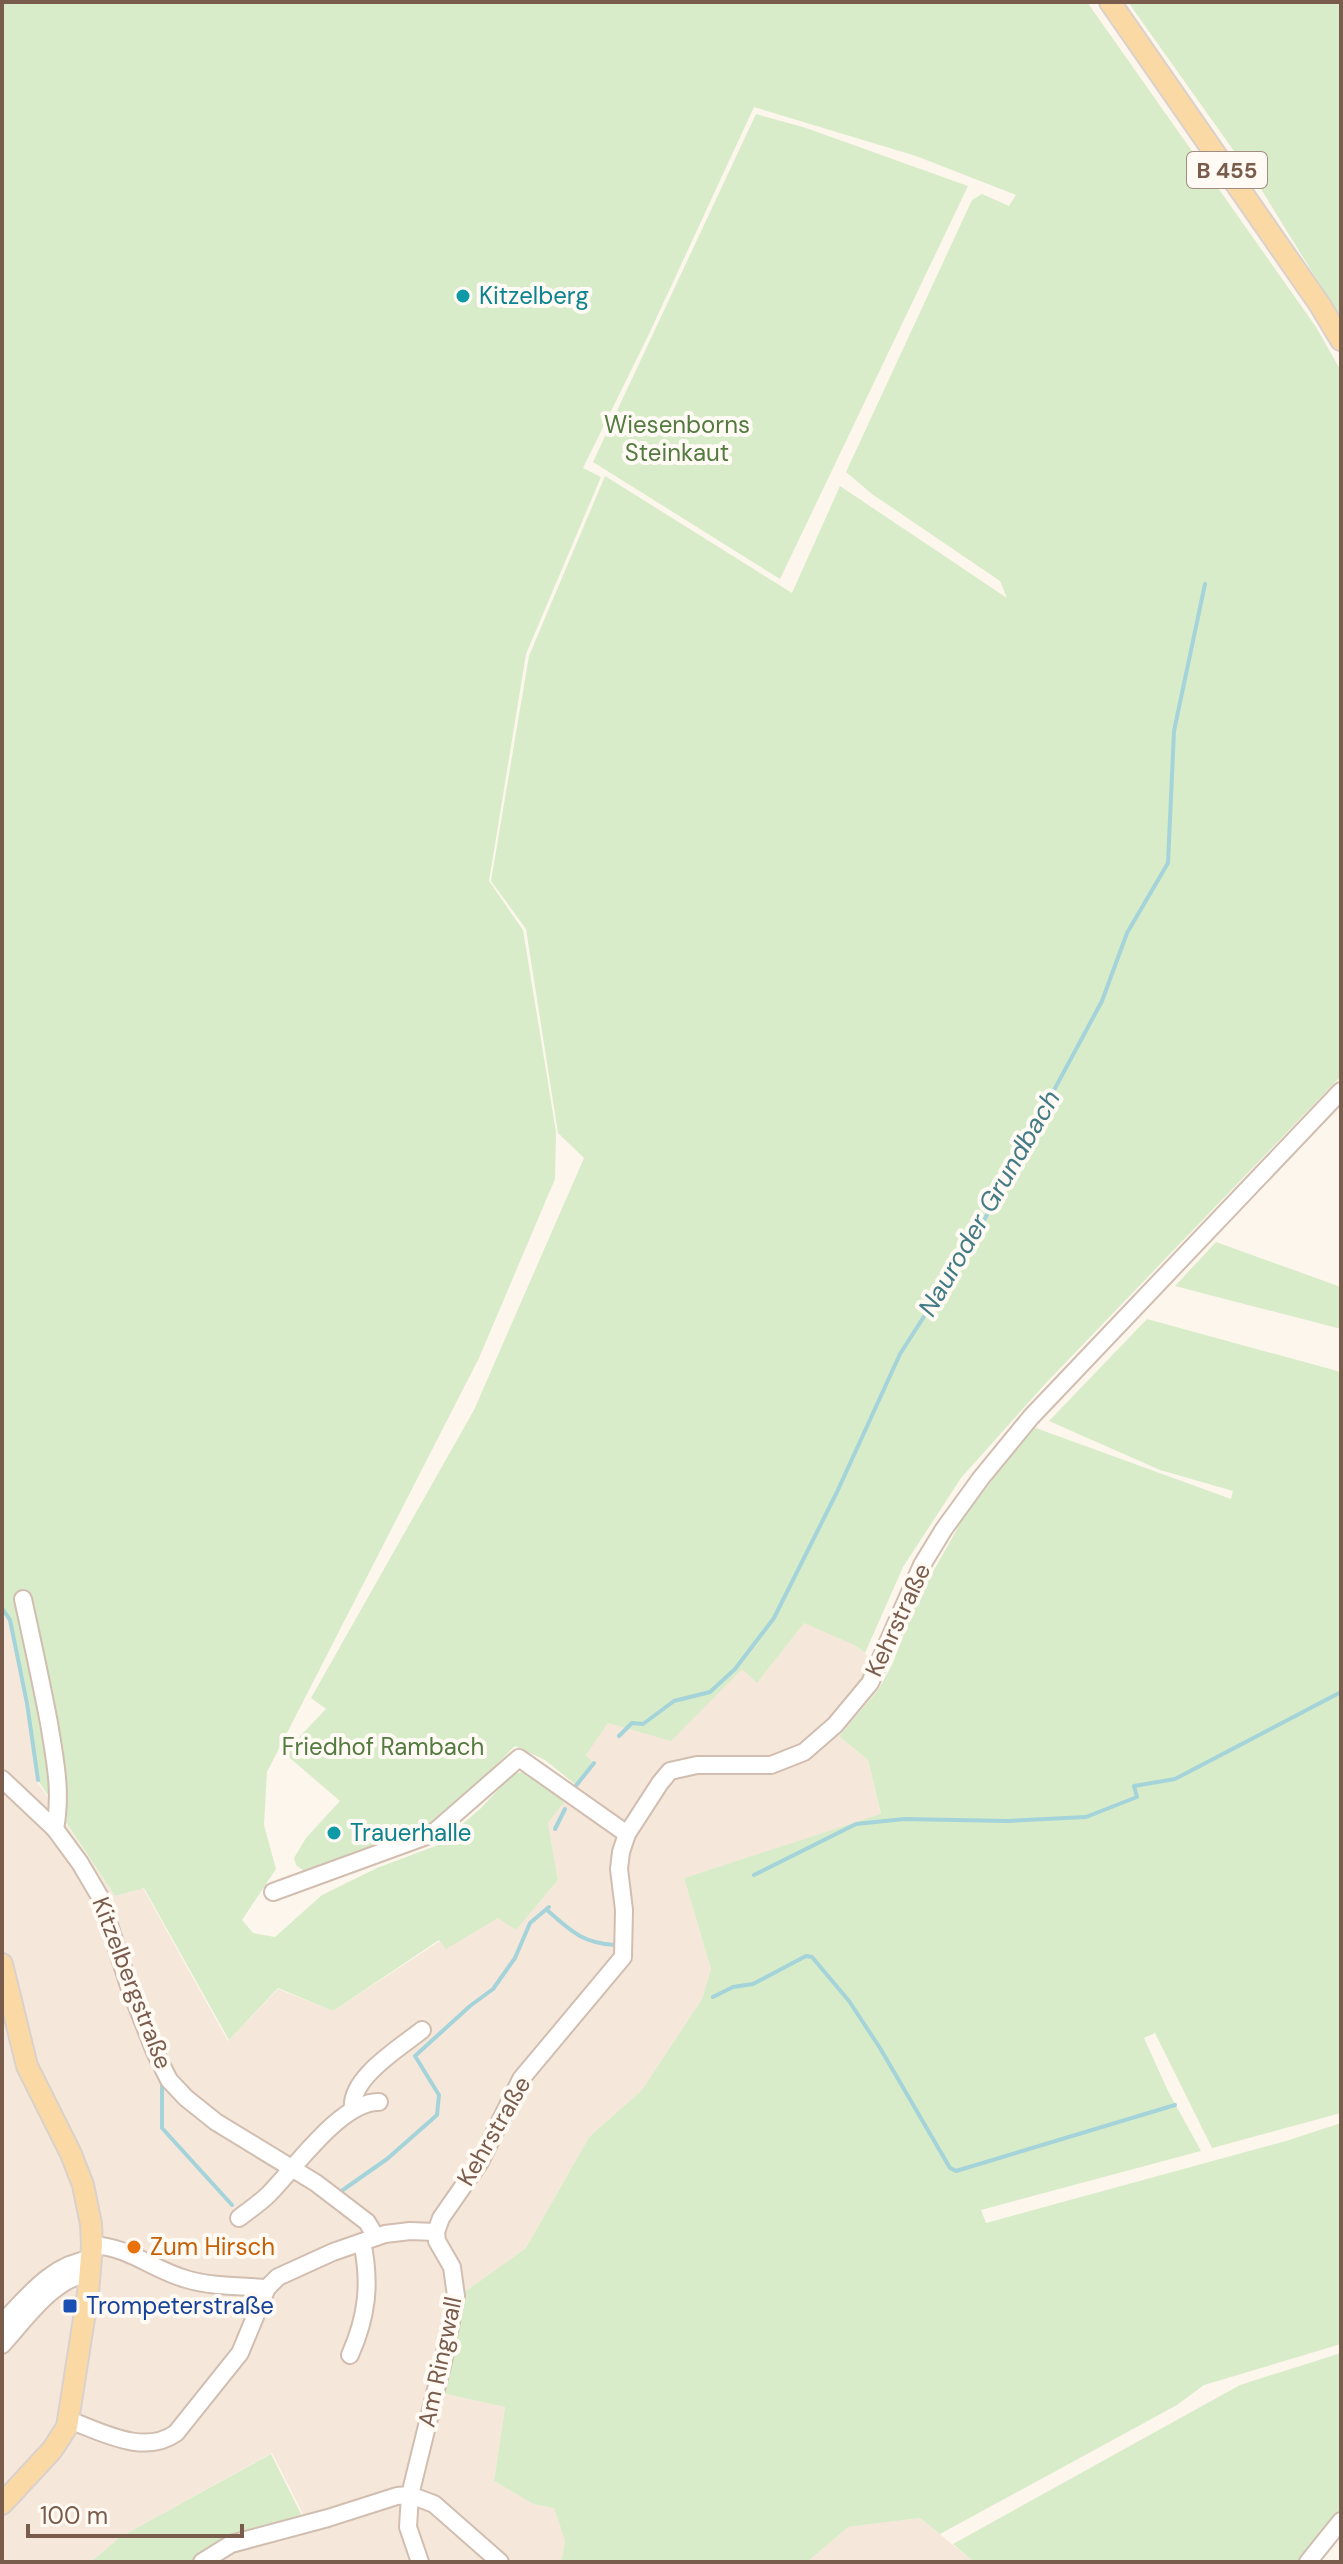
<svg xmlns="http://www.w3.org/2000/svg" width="1343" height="2564" font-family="'DM Sans',sans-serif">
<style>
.residential{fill:#f5e8da}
.green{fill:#d8ecc9}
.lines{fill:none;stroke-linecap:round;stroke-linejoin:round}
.stream{stroke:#a5d3da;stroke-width:4}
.minor-casing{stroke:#d1beb0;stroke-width:20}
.major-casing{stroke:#dad1cd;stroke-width:24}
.minor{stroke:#fff;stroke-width:16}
.major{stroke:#fbd9a5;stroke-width:20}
.culture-dot{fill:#0f9aa8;stroke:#fffaf3;stroke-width:3}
.food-dot{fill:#e8710a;stroke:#fffaf3;stroke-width:3}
.transit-dot{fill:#1a4fb4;stroke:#fffaf3;stroke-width:3}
.labels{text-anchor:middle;stroke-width:8;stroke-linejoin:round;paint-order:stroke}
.shield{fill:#fffaf3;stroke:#a28b7f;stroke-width:2}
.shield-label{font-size:22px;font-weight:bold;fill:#7a5c4d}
.culture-label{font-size:24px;fill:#0d838f;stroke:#fffaf3;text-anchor:start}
.park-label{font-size:24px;fill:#537a41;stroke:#fffaf3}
.street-label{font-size:24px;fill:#7a5c4d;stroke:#fffaf3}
.food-label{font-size:24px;fill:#c56008;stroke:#fffaf3;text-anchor:start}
.transit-label{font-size:24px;fill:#164399;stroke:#fffaf3;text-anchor:start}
.water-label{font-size:26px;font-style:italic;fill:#437c86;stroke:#fffaf3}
</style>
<rect width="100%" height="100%" fill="#fdf6ec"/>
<g class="residential">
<polygon points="2,1610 9,1621 26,1703 36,1780 115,1896 143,1888 228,2041 278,1989 333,2011 440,1941 446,1948 498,1917 516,1930 558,1880 548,1823 592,1763 585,1755 608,1723 671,1740 742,1668 757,1683 804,1622 854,1645 880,1665 839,1736 868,1760 881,1815 684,1878 711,1969 702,1999 642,2090 589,2137 526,2248 466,2291 441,2393 505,2407 494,2481 533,2504 554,2508 565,2541 561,2562 213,2562 247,2544 309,2526 272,2453 120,2537 91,2562 2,2562"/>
<polygon points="920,2518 974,2562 807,2562 848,2527"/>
</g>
<g class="green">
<polygon points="2,2 1087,2 1316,327 1341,371 1341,445 1339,446 1341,446 1341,1076 1045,1384 961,1478 903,1567 865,1653 854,1645 804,1623 757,1683 742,1669 671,1741 608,1723 586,1755 592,1762 576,1785 545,1760 515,1746 432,1830 308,1874 296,1865 294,1858 306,1838 340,1801 284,1753 326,1709 311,1698 474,1410 584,1158 558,1133 526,929 491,881 529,656 605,476 792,593 840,486 1007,598 1000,581 872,494 846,472 972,200 982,194 1009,206 1016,195 916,156 754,107 649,334 583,468 601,477 526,654 489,881 523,930 556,1132 555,1179 479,1358 267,1772 264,1825 276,1869 242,1920 253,1933 275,1937 322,1895 377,1868 438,1845 480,1809 514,1773 529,1772 567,1798 548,1823 558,1880 516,1930 498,1918 446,1949 439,1940 333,2011 278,1988 229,2040 144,1888 115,1896 37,1779 29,1701 11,1620 2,1606"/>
<polygon points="1128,2 1341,2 1341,319 1261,189"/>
<polygon points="756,114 806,128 968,186 780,579 593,462"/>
<polygon points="1216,1242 1341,1287 1341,1329 1175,1286"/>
<polygon points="1147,1319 1341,1372 1341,2113 1212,2148 1155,2033 1144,2038 1168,2091 1201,2151 981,2210 986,2223 1286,2141 1341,2123 1341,2344 1204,2385 1177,2405 940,2534 920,2518 848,2527 807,2562 561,2562 565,2541 554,2508 533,2504 494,2481 505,2407 441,2393 466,2291 526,2248 589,2137 642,2090 702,1999 711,1969 684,1878 881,1814 868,1760 839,1736 878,1690 892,1665 917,1600 965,1515 1033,1427 1231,1499 1233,1491 1160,1470 1049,1421"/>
<polygon points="1341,2353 1341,2514 1334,2519 1300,2562 974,2562 953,2544 1240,2385"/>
<polygon points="271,2454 302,2516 239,2534 193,2562 91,2562 120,2537"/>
</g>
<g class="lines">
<g class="stream">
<polyline points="2,1608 10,1620 27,1703 38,1780"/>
<polyline points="619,1736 632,1723 643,1724 674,1701 710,1692 735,1669 774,1618 837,1492 900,1354 975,1237 1102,1001 1127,933 1168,863 1174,731 1205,584"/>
<polyline points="575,1787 594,1763"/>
<polyline points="555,1829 565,1809"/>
<polyline points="754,1875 856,1824 904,1819 1007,1821 1086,1817 1137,1797 1134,1786 1175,1779 1341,1692"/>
<path d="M547,1910c24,21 35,33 68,35"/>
<polyline points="713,1997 733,1987 753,1984 806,1956 812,1957 849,2001 880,2048 950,2168 956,2171 1175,2105"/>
<polyline points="162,2083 162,2128 232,2205"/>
<polyline points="340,2192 387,2159 437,2115 439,2095 415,2056 470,2006 493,1989 515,1958 530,1923 549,1907"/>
</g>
<defs>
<g id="minor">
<path d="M23,1599c9,41 18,82 26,124 6,37 13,69 6,106"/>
<polyline points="2,1779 55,1829 80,1863 100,1897 129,1986 155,2052 169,2080 186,2098 216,2122 316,2183 367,2222 376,2237"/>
<polyline points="273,1892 432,1834 519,1758 627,1834"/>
<path d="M353,2109c-4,-31 48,-62 69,-79"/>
<path d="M239,2218c10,-8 21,-15 30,-24 26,-26 72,-93 110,-92"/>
<polyline points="436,2232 441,2218 480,2162 521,2079 623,1957 624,1910 619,1869 621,1852 627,1834 660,1783 670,1771 697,1765 771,1765 804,1752 835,1725 870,1683 922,1565 944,1529 981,1478 1031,1417 1341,1091"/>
<path d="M92,2245c38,2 59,24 94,34 26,8 55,7 81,9"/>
<path d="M2,2323c26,-27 50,-59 89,-64"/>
<path d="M2,2345c24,-26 51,-67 88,-72"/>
<path d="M350,2355c17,-38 21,-72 12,-113"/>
<path d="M69,2420c33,12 75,36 107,13l64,-80 27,-65 11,-11 55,-25 52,-18 25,-3 26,1"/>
<polyline points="202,2562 231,2544 328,2518 397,2496 410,2495 434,2504 500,2562"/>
<polyline points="420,2562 408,2527 410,2495 444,2357 456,2296 452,2267 437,2241 436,2232"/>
<polyline points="1308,2562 1341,2521"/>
</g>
<g id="major">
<polyline points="1110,2 1320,305 1341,340"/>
<polyline points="2,1964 27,2066 71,2154 83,2185 91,2224 92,2245 88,2293 67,2427 52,2450 2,2504"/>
</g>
</defs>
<use href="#minor" class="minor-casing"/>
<use href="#major" class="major-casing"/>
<use href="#minor" class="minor"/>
<use href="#major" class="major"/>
</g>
<g class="culture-dot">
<circle cx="463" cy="296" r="8"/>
<circle cx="334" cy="1833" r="8"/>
</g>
<circle class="food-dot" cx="134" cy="2247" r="8"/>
<rect class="transit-dot" x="62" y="2298" width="16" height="16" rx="4"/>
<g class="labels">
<rect class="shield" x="1187" y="152" width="80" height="36" rx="6"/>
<g class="shield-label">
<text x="1227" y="178">B 455</text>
</g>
<g class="culture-label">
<text x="479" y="304">Kitzelberg</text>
<text x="350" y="1841">Trauerhalle</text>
</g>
<g class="park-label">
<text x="677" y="433">Wiesenborns<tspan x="677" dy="28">Steinkaut</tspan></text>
<text x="383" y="1755">Friedhof Rambach</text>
</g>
<g class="street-label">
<text transform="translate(898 1620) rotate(-65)" y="8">Kehrstraße</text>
<text transform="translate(132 1983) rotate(69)" y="8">Kitzelbergstraße</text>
<text transform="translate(494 2131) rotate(-60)" y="8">Kehrstraße</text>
<text transform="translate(440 2362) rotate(-78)" y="8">Am Ringwall</text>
</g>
<g class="food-label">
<text x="150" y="2255">Zum Hirsch</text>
</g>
<g class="transit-label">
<text x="86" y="2314">Trompeterstraße</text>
</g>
<g class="water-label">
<text transform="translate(989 1203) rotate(-60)" y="9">Nauroder Grundbach</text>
</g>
</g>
<rect width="1343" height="2564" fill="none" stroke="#7a5c4d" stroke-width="8"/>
<path d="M28 2524v12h214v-12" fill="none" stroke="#7a5c4d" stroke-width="4"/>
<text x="40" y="2524" font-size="24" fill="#7a5c4d" stroke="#fffaf3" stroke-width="6" paint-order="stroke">100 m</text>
</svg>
